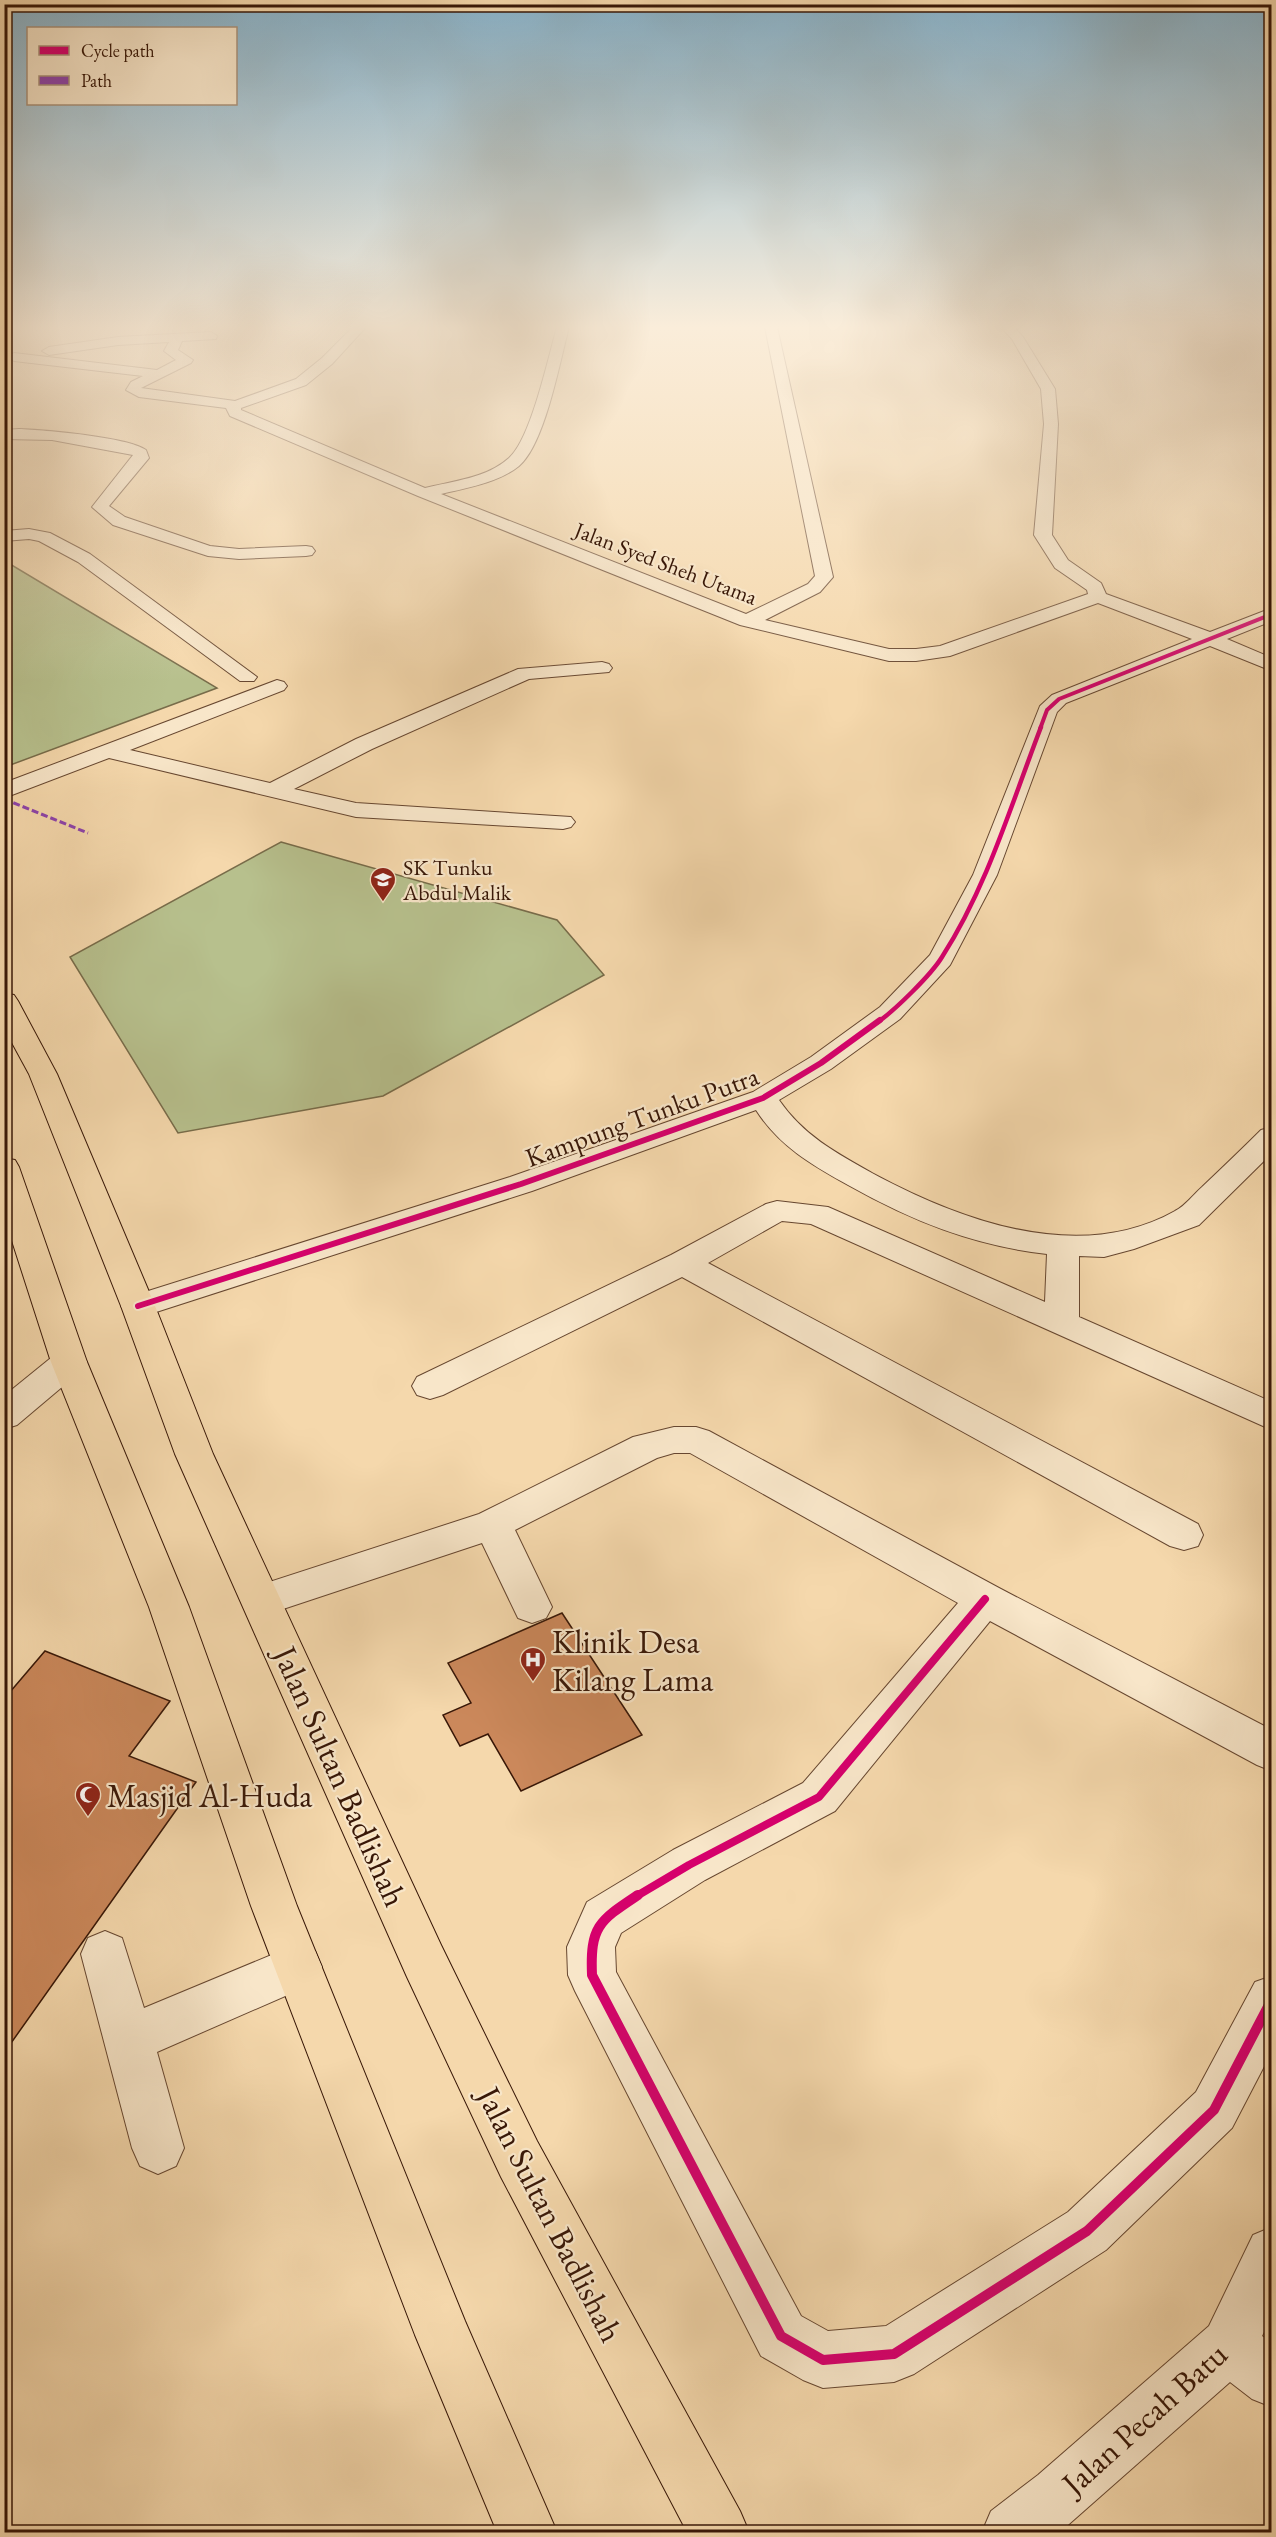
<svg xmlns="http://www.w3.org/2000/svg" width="1276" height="2537" font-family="'EB Garamond',serif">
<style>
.green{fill:#b7c08d;stroke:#786c4a;stroke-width:1.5}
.building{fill:#cb885b;stroke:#381707;stroke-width:1.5}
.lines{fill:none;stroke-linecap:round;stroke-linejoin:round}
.minor-casing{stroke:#674730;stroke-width:2}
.major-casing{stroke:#381707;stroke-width:2}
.minor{fill:#f8e6c9;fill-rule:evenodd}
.major{fill:#f5d8ac;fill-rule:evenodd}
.quiet{stroke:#8e44ad;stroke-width:3;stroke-dasharray:7 3;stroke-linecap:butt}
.cycleway-far4-casing{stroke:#f8e6c9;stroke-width:6}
.cycleway-far3-casing{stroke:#f8e6c9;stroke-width:8}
.cycleway-far2-casing{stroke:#f8e6c9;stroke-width:10}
.cycleway-far1-casing{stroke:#f8e6c9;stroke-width:11}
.cycleway-casing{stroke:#f8e6c9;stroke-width:14}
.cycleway-far4{stroke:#d6006c;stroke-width:4}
.cycleway-far3{stroke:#d6006c;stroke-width:4.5}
.cycleway-far2{stroke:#d6006c;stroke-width:6}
.cycleway-far1{stroke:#d6006c;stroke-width:8}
.cycleway{stroke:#d6006c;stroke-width:10}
.labels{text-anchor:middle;stroke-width:4.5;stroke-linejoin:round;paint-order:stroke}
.far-street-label{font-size:22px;fill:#381707;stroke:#f8e6c9}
.far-poi-label{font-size:22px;fill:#381707;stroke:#f8e6c9;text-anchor:start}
.street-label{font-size:27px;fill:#381707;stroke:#f8e6c9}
.near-poi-label{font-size:33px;fill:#381707;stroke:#f8e6c9;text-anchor:start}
.near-street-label{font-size:33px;fill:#381707;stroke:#f8e6c9}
</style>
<rect width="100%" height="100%" fill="#f5d8ac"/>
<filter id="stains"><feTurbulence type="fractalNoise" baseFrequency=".00333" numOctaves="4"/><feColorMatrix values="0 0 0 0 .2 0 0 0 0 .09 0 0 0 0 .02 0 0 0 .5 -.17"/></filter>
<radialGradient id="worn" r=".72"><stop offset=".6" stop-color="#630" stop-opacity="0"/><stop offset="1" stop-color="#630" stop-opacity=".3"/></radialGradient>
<g class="green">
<polygon points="4,561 5,561 217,688 5,767"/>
<polygon points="281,842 557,920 604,975 383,1096 178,1133 70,957"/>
</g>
<g class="building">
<polygon points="562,1613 642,1735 521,1791 488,1734 460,1746 443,1715 471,1703 448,1663"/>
<polygon points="45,1651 170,1701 129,1756 196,1782 4,2053 4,1699"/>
</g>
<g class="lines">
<defs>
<g id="minor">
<path d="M353,327h13l-34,37 -26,21 -65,23v2l184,78c28,-7 62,-10 84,-30 22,-19 39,-100 48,-131h12c-9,34 -24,117 -50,139 -21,17 -53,22 -78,28l305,120 62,-30 7,-8 -50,-249h12l56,250 -13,15 -55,28 124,29h27l24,-3 148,-52 -1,-4 -32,-22 -21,-33 10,-111 -3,-35 -29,-50 -11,-12h13l9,10 32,52 3,35 -6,111 16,25 33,23 5,11 104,38 62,-24v13l-45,18 45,19v13l-62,-25 -144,57 -9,9 -60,163 -47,90 -50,54 -69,50 -52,31c24,35 57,53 93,73 89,48 207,92 303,38 10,-5 19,-17 27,-24 20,-19 40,-38 59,-57l11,-3v26l-73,72 -65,24 -30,8 -25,-1v61l193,85v28l-461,-206 -29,-3 -74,42 490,261 5,11 -5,11 -14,4 -14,-4 -488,-269 -239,118 -13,4 -13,-4 -5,-9 5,-9 254,-122 95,-51 11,-3 51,6 217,95 2,-48c-73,-8 -137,-34 -199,-69 -36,-20 -69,-39 -92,-75l-224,81 -382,123 -12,3 -12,-3 -5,-8 5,-8 384,-121 243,-85 58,-35 69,-50 50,-52 43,-80 67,-169 12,-11 140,-56 -94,-36 -148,53 -34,5h-27l-149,-36 -322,-129 -188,-80 -4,-8 -87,-11 -13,-7 5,-8 12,-6 -129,-15 -7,-4 7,-4 143,17 19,-10 -12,-9 5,-9 -51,3 -69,10 -7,-4 7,-4 69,-10 93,-5 6,4 -1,3 -34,2 -4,9 15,10 -2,3 -50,25 94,13 61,-22 26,-21z"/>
<path d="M19,429c25,1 109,8 127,21l3,8 -40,48 16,11 85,29 29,3 67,-3 6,1 3,4 -3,4 -6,1 -67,3 -31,-3 -95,-31 -21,-18 41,-52 -81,-15 -48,-1v-9z"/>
<polygon points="29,529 50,533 90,554 257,677 254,681 240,681 78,562 39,541 29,539 4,541 4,531"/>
<polygon points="602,662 609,664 612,668 609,672 529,679 372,749 294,789 356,803 571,817 575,822 571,827 563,829 356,817 109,758 4,798 4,783 277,680 284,682 287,686 284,690 130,750 270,783 356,739 518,669"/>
<polygon points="69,1350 81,1353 87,1362 81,1371 17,1425 4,1429 4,1396 57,1353"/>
<polygon points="674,1427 696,1427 709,1431 999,1588 1272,1730 1272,1771 1257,1765 990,1621 835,1811 705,1880 621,1933 615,1947 616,1972 801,2316 828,2331 886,2326 1068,2212 1196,2092 1255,1982 1272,1976 1272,2051 1232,2128 1106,2250 914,2374 894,2382 823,2388 803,2380 761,2356 575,1991 568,1975 567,1947 587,1902 673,1850 803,1783 958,1603 690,1453 674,1453 657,1458 515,1530 552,1607 546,1618 532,1623 518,1618 482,1543 262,1616 248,1611 242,1600 248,1589 479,1514 633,1437"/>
<polygon points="105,1931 122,1938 144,2008 298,1944 315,1951 322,1967 315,1983 157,2052 184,2148 176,2166 158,2174 140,2166 132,2148 81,1954 88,1938"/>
<polygon points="1272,2227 1272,2316 1262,2336 1272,2343 1272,2407 1252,2399 1230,2382 1060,2532 982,2532 991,2511 1038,2475 1209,2326 1253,2235"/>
</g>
<g id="major">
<polygon points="4,993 14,995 18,1001 57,1074 155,1306 213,1454 441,1945 537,2141 740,2511 749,2532 687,2532 501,2177 407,1977 175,1454 121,1306 29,1074 4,1028"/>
<polygon points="4,1158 15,1160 19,1167 87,1362 189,1607 297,1906 465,2321 557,2532 497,2532 415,2335 251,1906 149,1607 51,1362 4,1216"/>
</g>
</defs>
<use href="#minor" class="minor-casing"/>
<use href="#major" class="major-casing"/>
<use href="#minor" class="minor"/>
<use href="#major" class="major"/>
<polyline class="quiet" points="4,799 88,833"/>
<defs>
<polyline id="cycleway-far4" points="1040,729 1047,710 1059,699 1272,614"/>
<path id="cycleway-far3" d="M878,1022c17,-12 53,-47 64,-65 45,-70 69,-152 99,-230"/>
<polyline id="cycleway-far2" points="138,1306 521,1184 763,1098 821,1063 880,1020"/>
<polyline id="cycleway-far1" points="635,1897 689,1865 819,1797 985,1599"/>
<path id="cycleway" d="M638,1895c-39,26 -48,31 -46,80l189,361 42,24 71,-6 193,-123 127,-121 58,-111"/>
</defs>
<use href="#cycleway-far4" class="cycleway-far4-casing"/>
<use href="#cycleway-far3" class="cycleway-far3-casing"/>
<use href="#cycleway-far2" class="cycleway-far2-casing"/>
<use href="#cycleway-far1" class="cycleway-far1-casing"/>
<use href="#cycleway" class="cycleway-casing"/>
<use href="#cycleway-far4" class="cycleway-far4"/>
<use href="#cycleway-far3" class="cycleway-far3"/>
<use href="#cycleway-far2" class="cycleway-far2"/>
<use href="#cycleway-far1" class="cycleway-far1"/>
<use href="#cycleway" class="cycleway"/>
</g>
<linearGradient id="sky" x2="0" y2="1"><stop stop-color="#89b6d0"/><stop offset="0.48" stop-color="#faedda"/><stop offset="1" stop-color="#faedda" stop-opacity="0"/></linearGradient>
<rect width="1276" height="682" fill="url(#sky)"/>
<defs>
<symbol id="school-pin" viewBox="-11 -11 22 30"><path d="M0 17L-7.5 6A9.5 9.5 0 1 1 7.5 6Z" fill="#8f2418" stroke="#f8e6c9"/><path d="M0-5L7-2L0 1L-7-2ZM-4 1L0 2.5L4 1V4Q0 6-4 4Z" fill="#fff"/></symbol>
<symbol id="hospital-pin" viewBox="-11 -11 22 30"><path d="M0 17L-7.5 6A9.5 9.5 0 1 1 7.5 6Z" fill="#8f2418" stroke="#f8e6c9"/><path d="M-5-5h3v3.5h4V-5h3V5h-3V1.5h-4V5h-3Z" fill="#fff"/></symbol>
<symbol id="mosque-pin" viewBox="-11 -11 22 30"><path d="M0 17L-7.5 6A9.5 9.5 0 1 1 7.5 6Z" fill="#8f2418" stroke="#f8e6c9"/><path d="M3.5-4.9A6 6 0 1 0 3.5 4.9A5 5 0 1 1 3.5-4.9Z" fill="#fff"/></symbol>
</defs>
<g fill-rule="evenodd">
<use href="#school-pin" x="368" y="865" width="30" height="40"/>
<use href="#hospital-pin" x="518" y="1645" width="30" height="40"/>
<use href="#mosque-pin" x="73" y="1780" width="30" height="40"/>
</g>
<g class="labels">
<g class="far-street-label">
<text transform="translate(666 563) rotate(21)" y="8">Jalan Syed Sheh Utama</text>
</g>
<g class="far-poi-label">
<text x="403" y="875">SK Tunku<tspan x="403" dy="25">Abdul Malik</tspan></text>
</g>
<g class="street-label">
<text transform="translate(642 1117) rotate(-20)" y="9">Kampung Tunku Putra</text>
</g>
<g class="near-poi-label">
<text x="552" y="1653">Klinik Desa<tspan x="552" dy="38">Kilang Lama</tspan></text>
<text x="107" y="1807">Masjid Al-Huda</text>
</g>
<g class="near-street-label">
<text transform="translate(341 1776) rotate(66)" y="12">Jalan Sultan Badlishah</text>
<text transform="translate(551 2214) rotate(63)" y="12">Jalan Sultan Badlishah</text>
<text transform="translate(1144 2418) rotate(-42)" y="12">Jalan Pecah Batu</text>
</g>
</g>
<rect width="1276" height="2537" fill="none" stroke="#f5d8ac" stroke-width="24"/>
<rect x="6" y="6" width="1264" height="2525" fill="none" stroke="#381707" stroke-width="3"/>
<rect x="12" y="12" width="1252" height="2513" fill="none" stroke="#381707" stroke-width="1.5"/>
<rect x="27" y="27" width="210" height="78" fill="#f8e6c9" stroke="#ab937b" stroke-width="1.5"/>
<rect x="39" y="46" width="30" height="9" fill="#d6006c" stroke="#ab937b" stroke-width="1.5"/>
<text x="81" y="57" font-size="18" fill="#381707">Cycle path</text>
<rect x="39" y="76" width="30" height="9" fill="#8e44ad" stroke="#ab937b" stroke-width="1.5"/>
<text x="81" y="87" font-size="18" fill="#381707">Path</text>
<rect width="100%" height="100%" filter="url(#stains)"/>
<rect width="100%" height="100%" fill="url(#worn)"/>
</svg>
